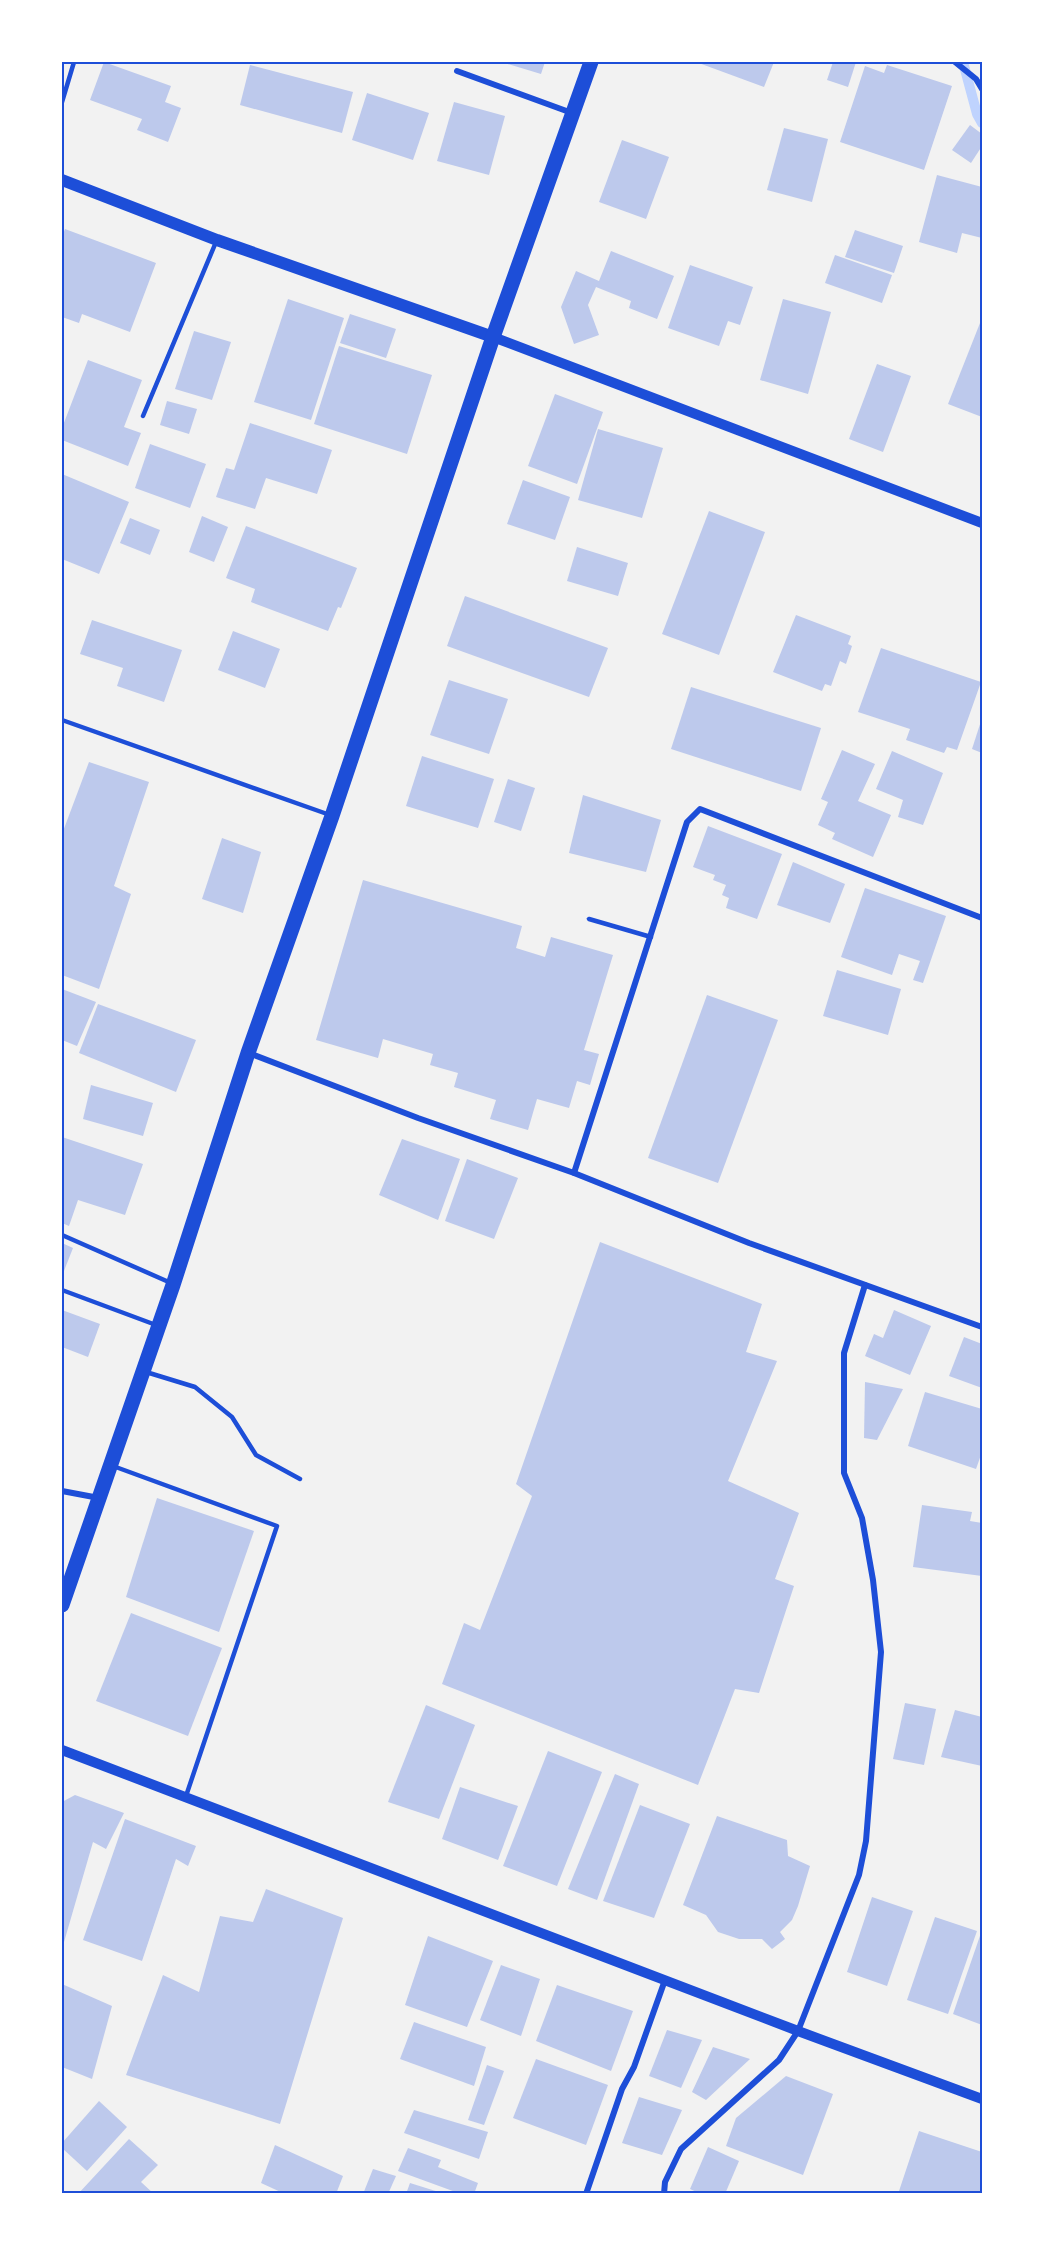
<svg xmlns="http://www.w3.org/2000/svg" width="1044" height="2255" font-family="'Titillium Web',sans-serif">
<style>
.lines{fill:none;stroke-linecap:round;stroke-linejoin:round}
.stream{stroke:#bfd3fe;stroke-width:10}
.building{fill:#bdc9ec}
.service{stroke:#1d4ed8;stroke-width:4.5}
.minor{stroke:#1d4ed8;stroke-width:6}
.tertiary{stroke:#1d4ed8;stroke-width:10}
.secondary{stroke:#1d4ed8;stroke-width:12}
.primary{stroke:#1d4ed8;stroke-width:15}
.neatline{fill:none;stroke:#1d4ed8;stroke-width:2}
</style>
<rect width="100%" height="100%" fill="#f2f2f2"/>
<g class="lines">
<polyline class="stream" points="963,62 977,114 982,123"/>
</g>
<g class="building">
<polygon points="104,62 171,86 165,102 181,108 168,142 137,130 142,119 90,100"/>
<polygon points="501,62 545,62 541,74"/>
<polygon points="696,62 774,62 764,87"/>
<polygon points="833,62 856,62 848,87 827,80"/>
<polygon points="250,65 353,92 342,133 240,105"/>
<polygon points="887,65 952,86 924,170 840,142 865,66 884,73"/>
<polygon points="367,93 429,113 413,160 352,140"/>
<polygon points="454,102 505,116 489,175 437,161"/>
<polygon points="970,125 982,134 982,146 971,163 952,150"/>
<polygon points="784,128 828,139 812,202 767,190"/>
<polygon points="622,140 669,157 646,219 599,202"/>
<polygon points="937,175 982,187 982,238 962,233 957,253 919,242"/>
<polygon points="65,229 156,263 130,332 82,314 79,323 62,317 62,237"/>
<polygon points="855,230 903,246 894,273 845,257"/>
<polygon points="611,251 674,276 657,319 629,308 631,301 596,287 588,305 599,335 574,344 561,307 576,271 599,281"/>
<polygon points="835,255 892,275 882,303 825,283"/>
<polygon points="690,265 753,287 740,325 728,321 719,346 668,328"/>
<polygon points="288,299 344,318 311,420 254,402"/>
<polygon points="783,299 831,312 808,394 760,380"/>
<polygon points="350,314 396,329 386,358 340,343"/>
<polygon points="982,318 982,417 948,404"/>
<polygon points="194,331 231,342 212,400 175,389"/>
<polygon points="339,346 432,375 407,454 314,424"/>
<polygon points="88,360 142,380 124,427 141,433 128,466 62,440 62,428"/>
<polygon points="877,364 911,376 883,452 849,439"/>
<polygon points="555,394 603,412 577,484 528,466"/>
<polygon points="167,401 197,409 189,434 160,425"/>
<polygon points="250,423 332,450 317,494 266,478 255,509 216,497 226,468 234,470"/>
<polygon points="598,429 663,448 642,518 578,500"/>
<polygon points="150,444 206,464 190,508 135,488"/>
<polygon points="62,474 129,502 99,574 62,559 64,552 62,550"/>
<polygon points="523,480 570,497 555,540 507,524"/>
<polygon points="709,511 765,532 719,655 662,634"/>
<polygon points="202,516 228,527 214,562 189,552"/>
<polygon points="130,518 160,530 150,555 120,543"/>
<polygon points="246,526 357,568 341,608 338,607 328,631 251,602 255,589 226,578"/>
<polygon points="577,547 628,563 618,596 567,581"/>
<polygon points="465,596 608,648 589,697 447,646"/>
<polygon points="796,615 851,636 848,644 852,646 846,664 840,661 831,686 825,684 822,691 773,672"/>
<polygon points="92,620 182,650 164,702 117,686 123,668 80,654"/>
<polygon points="233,631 280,649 265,688 218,670"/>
<polygon points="881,648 981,682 957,750 947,747 944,753 906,740 910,729 858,712"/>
<polygon points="449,680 508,699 489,754 430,735"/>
<polygon points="691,687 821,728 801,791 671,749"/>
<polygon points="982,718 982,753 972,749"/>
<polygon points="842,750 875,764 858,801 891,815 873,857 832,839 835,833 818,825 828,802 821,799"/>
<polygon points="892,751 943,773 923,825 898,817 903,800 876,789"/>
<polygon points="422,756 494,779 478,828 406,806"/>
<polygon points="89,762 149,782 114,886 131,894 99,989 62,975 62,834"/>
<polygon points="508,779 535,788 521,831 494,822"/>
<polygon points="583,795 661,820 646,872 569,853"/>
<polygon points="708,826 782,854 757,919 726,908 729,898 722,895 726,885 713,880 715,875 693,867"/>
<polygon points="222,838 261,852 243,913 202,899"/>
<polygon points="793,862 845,884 830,923 777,905"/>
<polygon points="363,880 522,926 516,948 545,957 551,937 613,955 584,1050 599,1054 590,1085 577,1081 569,1108 537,1099 528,1130 490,1119 496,1100 454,1087 458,1073 430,1065 433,1054 383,1039 378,1058 316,1040"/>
<polygon points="865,888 946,916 923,983 913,980 920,961 899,954 892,975 841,957"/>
<polygon points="837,970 901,989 888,1035 823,1016"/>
<polygon points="62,989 96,1002 77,1046 62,1040"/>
<polygon points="707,995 778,1020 718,1183 648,1158"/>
<polygon points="98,1004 196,1040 176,1092 79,1053"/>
<polygon points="91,1085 153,1103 143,1136 83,1119"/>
<polygon points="62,1137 143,1164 125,1215 78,1200 69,1226 62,1223"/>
<polygon points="402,1139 460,1159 438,1220 379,1195"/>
<polygon points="467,1159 518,1178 494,1239 445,1221"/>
<polygon points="600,1242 762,1304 746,1352 777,1361 728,1481 799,1513 775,1579 794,1586 759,1693 735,1689 698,1785 442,1684 464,1623 480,1630 532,1496 516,1484"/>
<polygon points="62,1243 73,1248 62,1276"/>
<polygon points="62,1310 100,1324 88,1357 62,1347"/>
<polygon points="894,1310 931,1326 910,1375 865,1356 874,1334 883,1338"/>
<polygon points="964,1337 982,1344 982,1388 949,1376"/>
<polygon points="865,1382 903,1389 877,1440 864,1438"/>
<polygon points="925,1392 982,1409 982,1452 976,1469 908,1446"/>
<polygon points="157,1498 254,1531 219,1632 126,1597"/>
<polygon points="922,1505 972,1512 970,1521 982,1523 982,1576 913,1567"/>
<polygon points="131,1613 222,1648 188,1736 96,1701"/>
<polygon points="905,1703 936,1709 924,1765 893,1759"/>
<polygon points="426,1705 475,1725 439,1819 388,1802"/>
<polygon points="955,1710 982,1717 982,1766 941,1757"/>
<polygon points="548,1751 602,1772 557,1886 503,1866"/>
<polygon points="615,1774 639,1784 597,1900 568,1889"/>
<polygon points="460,1787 518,1806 498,1860 442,1839"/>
<polygon points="75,1795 124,1813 106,1849 93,1842 62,1949 62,1802"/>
<polygon points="640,1805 690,1824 654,1918 603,1901"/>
<polygon points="717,1816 787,1840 788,1856 810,1866 798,1906 792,1920 780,1932 785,1939 772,1949 762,1939 739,1939 718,1932 706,1915 683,1905"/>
<polygon points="125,1819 196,1846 188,1866 176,1859 142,1961 83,1940"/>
<polygon points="266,1889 343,1918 280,2124 126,2075 163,1975 199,1992 220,1916 253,1922"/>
<polygon points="872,1897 913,1911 887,1986 847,1972"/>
<polygon points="935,1917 977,1931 948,2014 907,2000"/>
<polygon points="982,1930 982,2025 953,2014"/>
<polygon points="428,1936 493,1961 467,2027 405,2005"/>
<polygon points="501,1965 540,1979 521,2036 480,2020"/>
<polygon points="62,1984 112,2006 92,2079 62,2067"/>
<polygon points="557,1985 633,2011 611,2071 536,2041"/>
<polygon points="414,2022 486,2047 474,2086 400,2059"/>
<polygon points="667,2030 702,2040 681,2088 649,2076"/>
<polygon points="713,2047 750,2059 706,2100 692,2092"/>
<polygon points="536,2059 608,2085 586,2145 513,2118"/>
<polygon points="487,2065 504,2071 484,2125 468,2120"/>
<polygon points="786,2076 833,2094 803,2175 726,2146 736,2118"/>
<polygon points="639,2097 682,2110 662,2155 622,2143"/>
<polygon points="99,2101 127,2127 87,2171 62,2148 62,2143"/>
<polygon points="414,2110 488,2132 479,2159 404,2133"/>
<polygon points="919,2131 982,2152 982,2194 898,2194"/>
<polygon points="129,2139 158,2165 141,2182 154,2194 78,2194"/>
<polygon points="275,2145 343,2176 336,2194 285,2194 261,2183"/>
<polygon points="708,2147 739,2161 725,2194 701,2194 690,2189"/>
<polygon points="408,2148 441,2160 438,2167 478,2183 474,2194 461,2194 398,2171"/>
<polygon points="373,2169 396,2176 388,2194 363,2194"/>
<polygon points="410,2183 442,2193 442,2194 406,2194"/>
</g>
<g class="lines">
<g class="service">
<polyline points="62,102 74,62"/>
<polyline points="143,416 216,242"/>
<polyline points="62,720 330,815"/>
<polyline points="589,919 651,937"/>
<polyline points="62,1235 171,1283"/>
<polyline points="62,1290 156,1325"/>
<polyline points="146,1372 195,1387 232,1417 256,1455 300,1479"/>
<polyline points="113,1466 277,1526 186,1796"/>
</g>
<g class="minor">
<polyline points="955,62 976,79 982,89"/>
<polyline points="457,71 572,113"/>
<polyline points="249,1053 418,1118 574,1173 749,1243 982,1327"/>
<polyline points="574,1173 687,822 700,809 982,918"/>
<polyline points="62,1491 99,1498"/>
<polyline points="586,2194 622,2089 634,2067 665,1980"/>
<polyline points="664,2194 665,2182 681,2149 779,2060 798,2031 859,1875 866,1841 881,1652 873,1580 862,1518 844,1473 844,1353 865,1285"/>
</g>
<g class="tertiary">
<polyline points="493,337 982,523"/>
<polyline points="62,1750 798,2031 982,2099"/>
</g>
<polyline class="secondary" points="62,180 217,240 493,337"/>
<polyline class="primary" points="62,1605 173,1285 248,1053 332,816 493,337 591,62"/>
</g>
<rect width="1044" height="2255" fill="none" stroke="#ffffff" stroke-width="126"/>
<rect x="63" y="63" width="918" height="2129" class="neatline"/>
</svg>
